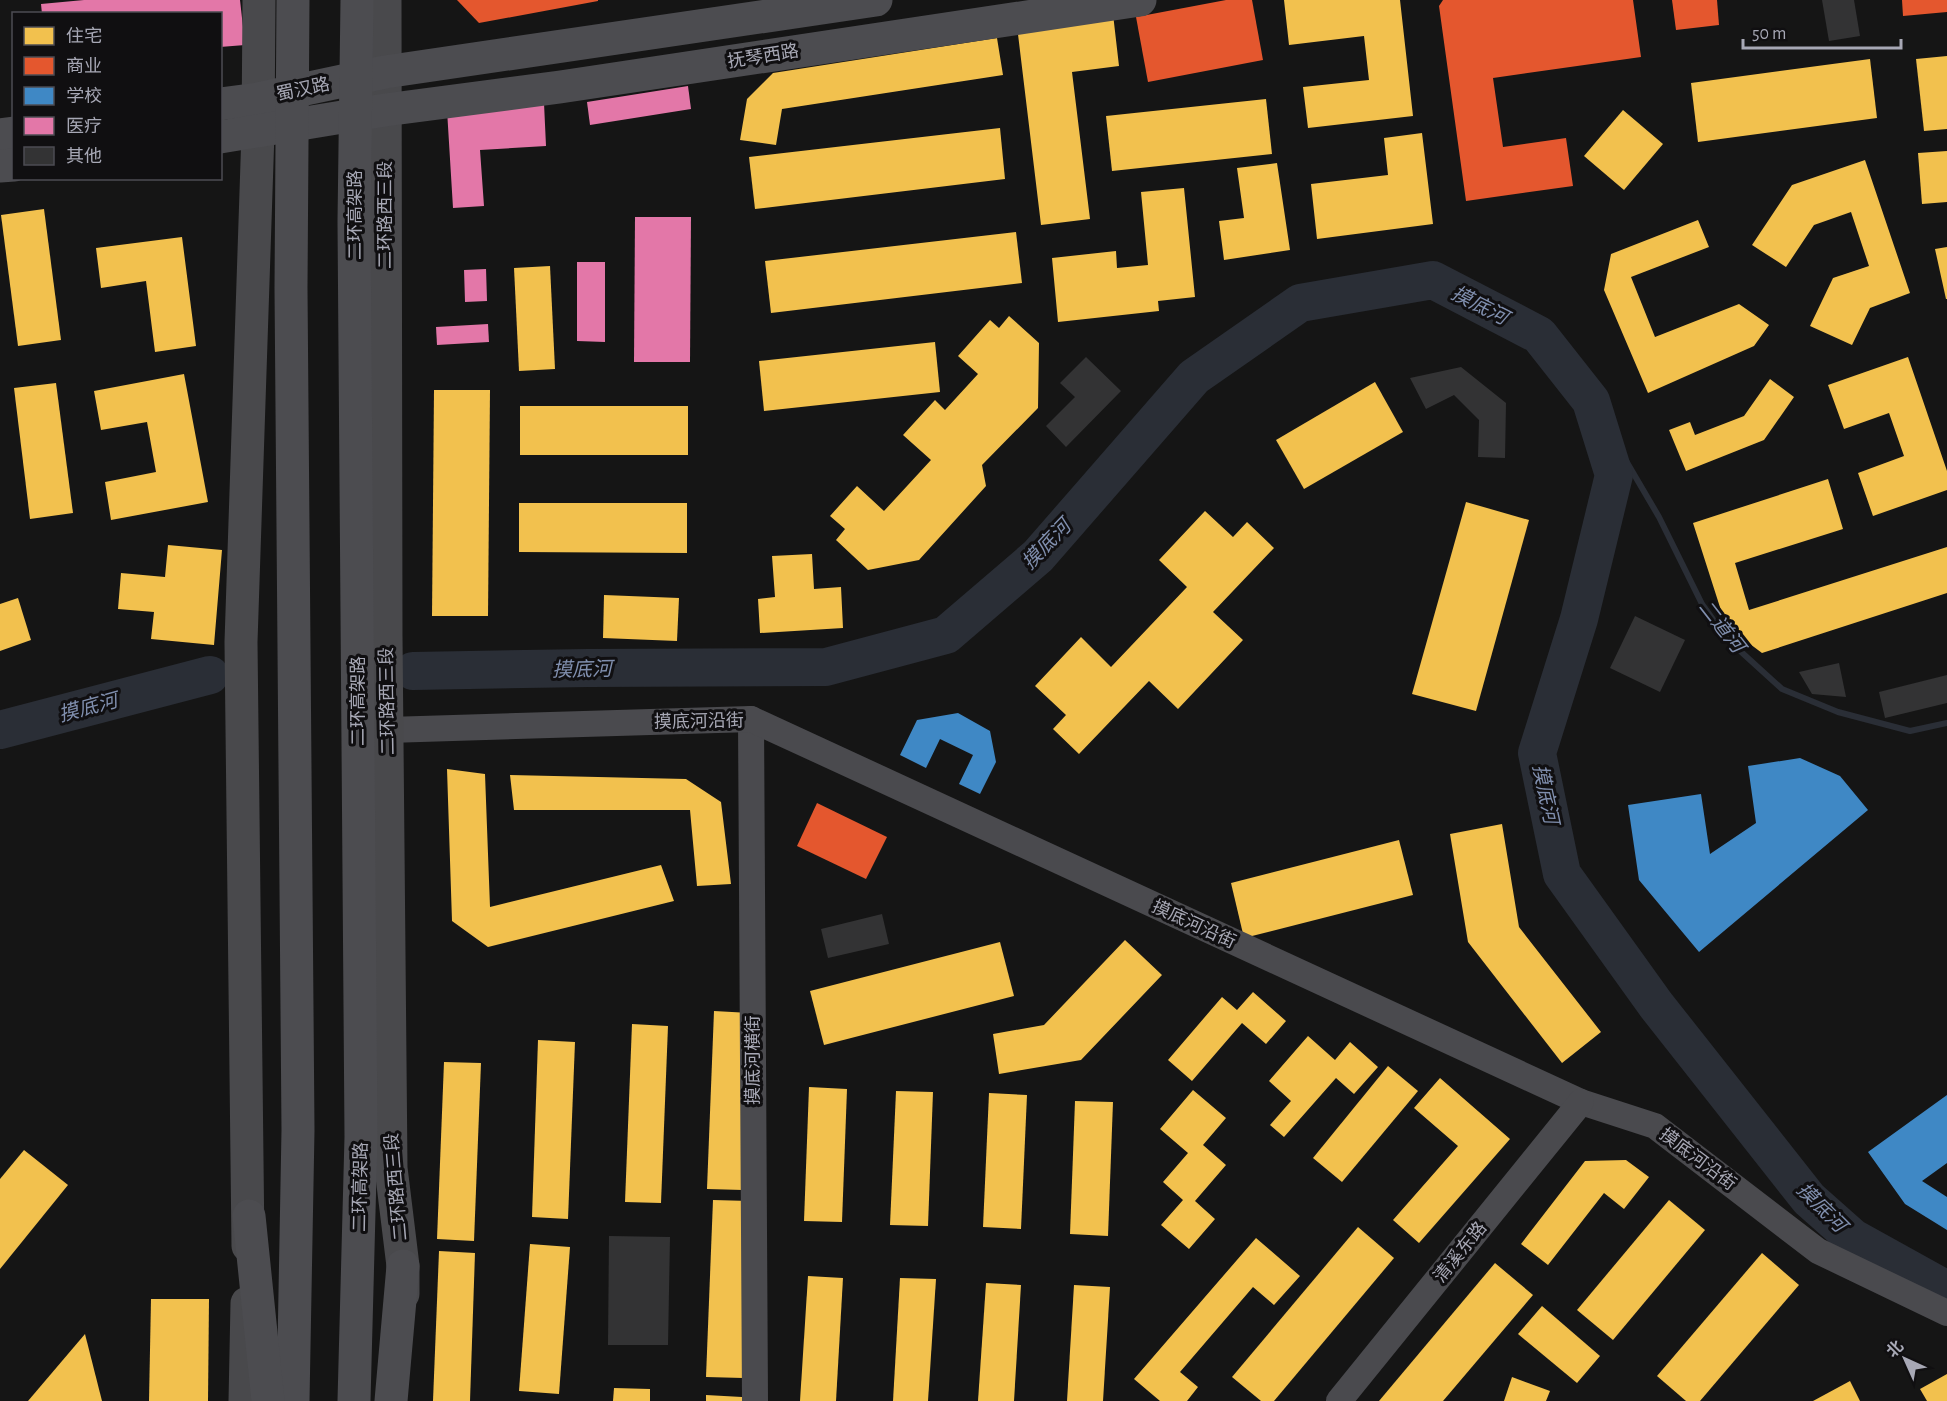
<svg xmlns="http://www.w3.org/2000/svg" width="1947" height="1401" font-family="'Alegreya Sans','Noto Sans SC',sans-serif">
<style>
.homes{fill:#f2c14e}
.shops{fill:#e4572e}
.schools{fill:#3f88c5}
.health{fill:#e377a8}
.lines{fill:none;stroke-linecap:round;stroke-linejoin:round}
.stream{stroke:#2a2e36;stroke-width:6}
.river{stroke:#2a2e36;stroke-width:38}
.building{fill:#333334}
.minor{stroke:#4a4a4e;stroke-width:26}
.secondary{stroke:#49494c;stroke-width:33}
.primary{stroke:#4c4c50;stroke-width:33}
.trunk{stroke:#4c4c50;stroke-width:33}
.labels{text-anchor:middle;stroke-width:6;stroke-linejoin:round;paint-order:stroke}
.street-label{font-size:18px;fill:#a7a8b5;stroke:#100f11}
.water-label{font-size:20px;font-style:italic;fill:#808fae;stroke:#100f11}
</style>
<rect width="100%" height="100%" fill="#151515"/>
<g class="homes">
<polygon points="1284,0 1400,0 1413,116 1308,128 1303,87 1369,80 1364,36 1289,45"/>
<polygon points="1113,14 1119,66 1072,72 1090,219 1041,225 1017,26"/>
<polygon points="997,38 1003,75 782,109 776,145 740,140 747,99 773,73"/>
<polygon points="1947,56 1947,129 1924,131 1916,59"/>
<polygon points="1870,59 1877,118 1698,142 1691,83"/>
<polygon points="1266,99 1272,154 1112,171 1106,116"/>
<polygon points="1623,110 1663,144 1624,190 1584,156"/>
<polygon points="1000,128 1005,179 755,209 749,157"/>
<polygon points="1422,133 1433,224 1317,239 1311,184 1388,175 1384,138"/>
<polygon points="1947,151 1947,202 1922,204 1918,153"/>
<polygon points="1865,160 1910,293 1870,308 1852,345 1810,326 1833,278 1869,266 1851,212 1814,225 1786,267 1752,245 1792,185"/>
<polygon points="1277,163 1290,250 1224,260 1219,221 1244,218 1237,168"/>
<polygon points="1184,188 1195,297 1158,301 1159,311 1058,322 1052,258 1116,251 1117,268 1148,265 1141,192"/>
<polygon points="44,209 61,340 18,346 1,215"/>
<polygon points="1698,220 1709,247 1631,277 1655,337 1739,304 1769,325 1754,346 1648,393 1604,290 1611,254"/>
<polygon points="1016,232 1022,283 771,313 765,261"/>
<polygon points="182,237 196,346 155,352 146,281 101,288 96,248"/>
<polygon points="1947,247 1947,299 1946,299 1935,249"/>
<polygon points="550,266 555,369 519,371 514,268"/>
<polygon points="1009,316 1039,343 1038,408 982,465 986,486 919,560 868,570 836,540 845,529 830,516 857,486 884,511 931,460 903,435 935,400 945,410 978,374 958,356 990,320 999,328"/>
<polygon points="935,342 940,392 764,411 759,361"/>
<polygon points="1908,357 1947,471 1947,490 1873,516 1858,473 1904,456 1889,413 1844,429 1828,385"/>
<polygon points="184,374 208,502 111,520 105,482 156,472 147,422 101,430 94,391"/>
<polygon points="1770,379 1794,397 1764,440 1686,471 1669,430 1690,422 1695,435 1744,416"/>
<polygon points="1375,382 1403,432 1304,489 1276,440"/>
<polygon points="56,383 73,513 30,519 14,388"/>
<polygon points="434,390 490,390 488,616 432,616"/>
<rect x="520" y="406" width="168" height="49"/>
<polygon points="1828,479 1843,529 1735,563 1749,610 1947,547 1947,593 1762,653 1726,626 1693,523"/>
<polygon points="1466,502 1529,520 1476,711 1412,694"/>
<polygon points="519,503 687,503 687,553 519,552"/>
<polygon points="1205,511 1233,537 1247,522 1274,548 1213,612 1243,640 1178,709 1149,681 1079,754 1053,729 1066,715 1035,686 1081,637 1111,667 1187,587 1159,560"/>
<polygon points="168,545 222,550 214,645 151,639 154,612 118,609 121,573 165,577"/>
<polygon points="812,554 814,589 841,587 843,628 760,633 758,599 775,597 772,556"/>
<polygon points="604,595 679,598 677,641 603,638"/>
<polygon points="18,598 31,640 0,651 0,604"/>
<polygon points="447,769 485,774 490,907 661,865 674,901 488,947 452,921"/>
<polygon points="510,775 686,779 721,802 731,884 697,886 690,810 514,810"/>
<polygon points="1502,824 1519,927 1601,1032 1562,1063 1468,942 1450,834"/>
<polygon points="1399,840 1413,895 1244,938 1231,883"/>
<polygon points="1125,940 1162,975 1081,1060 999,1074 993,1034 1044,1025"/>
<polygon points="1000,942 1014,996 824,1045 810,991"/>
<polygon points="1253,992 1286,1021 1266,1044 1242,1023 1192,1081 1168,1060 1222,997 1237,1010"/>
<polygon points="714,1011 750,1013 743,1190 707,1189"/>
<polygon points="632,1024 668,1026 661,1203 625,1202"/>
<polygon points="1308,1036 1335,1060 1350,1042 1378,1067 1354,1094 1336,1078 1284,1137 1270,1125 1291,1101 1269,1081"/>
<polygon points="538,1040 575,1042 568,1219 532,1217"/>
<polygon points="444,1062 481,1063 474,1241 437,1239"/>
<polygon points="1388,1066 1418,1091 1342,1182 1313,1158"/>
<polygon points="1440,1078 1510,1139 1419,1243 1393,1220 1458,1146 1414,1108"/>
<polygon points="809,1087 847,1089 842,1222 804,1221"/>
<polygon points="1193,1090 1226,1118 1203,1145 1226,1165 1195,1201 1215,1219 1189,1249 1161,1225 1183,1200 1163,1182 1188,1153 1160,1129"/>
<polygon points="896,1091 933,1092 928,1226 890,1225"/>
<polygon points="989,1093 1027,1095 1021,1229 983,1227"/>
<polygon points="1075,1101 1113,1102 1108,1236 1070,1234"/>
<polygon points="24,1150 68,1185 0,1269 0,1179"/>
<polygon points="1626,1160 1649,1177 1624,1209 1604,1193 1548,1265 1521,1244 1585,1161"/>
<polygon points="713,1200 750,1201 743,1378 706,1377"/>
<polygon points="1669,1200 1705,1230 1613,1340 1577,1310"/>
<polygon points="1358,1227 1394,1258 1274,1401 1261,1401 1232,1377"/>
<polygon points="1256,1238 1300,1276 1274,1305 1253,1287 1180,1372 1198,1387 1187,1401 1160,1401 1134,1379"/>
<polygon points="530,1244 570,1247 559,1394 519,1391"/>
<polygon points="439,1251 475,1253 470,1401 433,1401"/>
<polygon points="1762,1253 1799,1285 1700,1401 1686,1401 1657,1376"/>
<polygon points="1495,1263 1533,1295 1443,1401 1379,1401"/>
<polygon points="808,1276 843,1278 836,1401 800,1401"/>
<polygon points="900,1278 936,1279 928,1401 893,1401"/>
<polygon points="986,1283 1021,1285 1014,1401 978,1401"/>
<polygon points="1074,1285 1110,1287 1103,1401 1067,1401"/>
<polygon points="151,1299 209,1299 208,1401 149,1401"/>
<polygon points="1542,1306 1600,1356 1577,1383 1518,1334"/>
<polygon points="85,1334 102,1401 28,1401"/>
<polygon points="1947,1374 1947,1401 1927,1401 1920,1389"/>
<polygon points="1512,1377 1550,1391 1546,1401 1504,1401"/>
<polygon points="1850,1381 1860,1401 1813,1401"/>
<polygon points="614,1388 650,1389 650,1401 613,1401"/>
<polygon points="706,1395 742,1397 742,1401 706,1401"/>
</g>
<g class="shops">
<polygon points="457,0 598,0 598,1 479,23"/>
<polygon points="1226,0 1252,0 1263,60 1148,82 1136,17"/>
<polygon points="1443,0 1633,0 1641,57 1493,78 1503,147 1566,138 1573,186 1466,201 1439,6"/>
<polygon points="1672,0 1717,0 1719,25 1676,30"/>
<polygon points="1902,0 1947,0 1947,12 1903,16"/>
<polygon points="817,803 887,837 866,879 797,846"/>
</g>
<g class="schools">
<polygon points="958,713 990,731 996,762 980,794 959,784 973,755 940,739 926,768 900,755 917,720"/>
<polygon points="1800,758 1840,776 1868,810 1699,952 1639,880 1628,805 1701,794 1710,854 1756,823 1748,766"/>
<polygon points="1947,1095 1947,1163 1922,1181 1947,1197 1947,1230 1905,1204 1868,1152"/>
</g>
<g class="health">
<polygon points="84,0 240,0 245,45 220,47 220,14 42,14 41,4"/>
<polygon points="688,86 691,109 590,125 587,102"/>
<polygon points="544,103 546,146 480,150 484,206 453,208 447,110"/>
<polygon points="635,217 691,217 690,362 634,362"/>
<polygon points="577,262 605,262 605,342 577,341"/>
<polygon points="486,269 487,301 465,302 464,270"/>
<polygon points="488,324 489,342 437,345 436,327"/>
</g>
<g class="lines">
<polyline class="stream" points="1591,401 1659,517 1702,604 1727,639 1782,689 1838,712 1910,731 1947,723"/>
<g class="river">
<polyline points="413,671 588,668 826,667 946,635 1038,556 1194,377 1300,303 1433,280 1539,335 1591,401 1614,475 1579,619 1537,753 1562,874 1656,1005 1809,1199 1853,1238 1947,1290"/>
<polyline points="0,730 210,675"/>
</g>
</g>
<g class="building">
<polygon points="1822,0 1854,0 1860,36 1829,41"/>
<polygon points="1086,357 1121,391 1066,447 1046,426 1075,397 1060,383"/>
<polygon points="1461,367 1506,403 1505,458 1478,457 1479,420 1454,395 1426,409 1410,378"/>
<polygon points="1635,616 1685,640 1660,692 1610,668"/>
<polygon points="1839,663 1846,697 1812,694 1799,672"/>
<polygon points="1947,675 1947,703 1885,718 1879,692"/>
<polygon points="882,914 889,944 828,958 821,929"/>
<polygon points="609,1236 670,1237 668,1345 608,1345"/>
</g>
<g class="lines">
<g class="minor">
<polyline points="751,719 755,1401"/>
<polyline points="388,730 751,719 1581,1102 1655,1126 1818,1251 1947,1313"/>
<polyline points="1339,1401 1581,1102"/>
</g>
<g class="secondary">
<polyline points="385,0 386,636 391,1168 403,1266 403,1294"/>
<polyline points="248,1246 241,642 258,132 259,0"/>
<polyline points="245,1401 247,1303"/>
</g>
<g class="primary">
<polyline points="220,104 258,99 385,72 876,0"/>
<polyline points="0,135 14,133"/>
<polyline points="220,137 385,110 560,87 1140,0"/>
<polyline points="0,166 14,165"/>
</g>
<g class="trunk">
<polyline points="293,0 291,288 298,1130 293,1401"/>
<polyline points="249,1216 268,1401"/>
<polyline points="354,1401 361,1137 354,221 357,0"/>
<polyline points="391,1401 403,1266"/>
</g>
</g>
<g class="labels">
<g class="street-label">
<text transform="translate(763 56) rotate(-9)" y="6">抚琴西路</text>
<text transform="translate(303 89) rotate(-12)" y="6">蜀汉路</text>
<text transform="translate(355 215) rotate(-90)" y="6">二环高架路</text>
<text transform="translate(385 215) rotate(-90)" y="6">二环路西三段</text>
<text transform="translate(358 701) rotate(-90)" y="6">二环高架路</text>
<text transform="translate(387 701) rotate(-91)" y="6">二环路西三段</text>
<text transform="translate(699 721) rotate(-1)" y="6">摸底河沿街</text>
<text transform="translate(1194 924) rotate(25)" y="6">摸底河沿街</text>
<text transform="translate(753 1060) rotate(-90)" y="6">摸底河横街</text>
<text transform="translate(1698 1159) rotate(37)" y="6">摸底河沿街</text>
<text transform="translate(360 1187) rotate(-89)" y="6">二环高架路</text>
<text transform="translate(396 1187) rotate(-95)" y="6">二环路西三段</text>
<text transform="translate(1460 1252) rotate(-51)" y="6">清溪东路</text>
</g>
<g class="water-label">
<text transform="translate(1480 305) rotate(27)" y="7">摸底河</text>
<text transform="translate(1046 544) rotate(-46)" y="7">摸底河</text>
<text transform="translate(1722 626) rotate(52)" y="7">二道河</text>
<text transform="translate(582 669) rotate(-1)" y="7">摸底河</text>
<text transform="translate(88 707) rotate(-15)" y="7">摸底河</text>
<text transform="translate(1546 794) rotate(78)" y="7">摸底河</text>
<text transform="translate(1822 1207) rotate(45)" y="7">摸底河</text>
</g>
</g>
<rect x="12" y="12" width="210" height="168" fill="#100f11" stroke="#4c4c53" stroke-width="1.5"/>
<rect x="24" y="27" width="30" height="18" fill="#f2c14e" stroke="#4c4c53" stroke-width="1.5"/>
<text x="66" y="42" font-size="18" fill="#a7a8b5">住宅</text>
<rect x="24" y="57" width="30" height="18" fill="#e4572e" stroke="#4c4c53" stroke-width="1.5"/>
<text x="66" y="72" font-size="18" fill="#a7a8b5">商业</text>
<rect x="24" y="87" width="30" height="18" fill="#3f88c5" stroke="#4c4c53" stroke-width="1.5"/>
<text x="66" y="102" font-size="18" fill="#a7a8b5">学校</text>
<rect x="24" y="117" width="30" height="18" fill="#e377a8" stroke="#4c4c53" stroke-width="1.5"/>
<text x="66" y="132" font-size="18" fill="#a7a8b5">医疗</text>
<rect x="24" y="147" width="30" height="18" fill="#333334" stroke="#4c4c53" stroke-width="1.5"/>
<text x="66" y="162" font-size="18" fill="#a7a8b5">其他</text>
<g transform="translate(1905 1359) rotate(315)" stroke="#100f11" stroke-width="4.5" paint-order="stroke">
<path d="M0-4.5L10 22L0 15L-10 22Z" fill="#a7a8b5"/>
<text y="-9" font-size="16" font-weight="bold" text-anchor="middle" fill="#a7a8b5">北</text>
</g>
<path d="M1743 39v9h158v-9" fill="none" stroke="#a7a8b5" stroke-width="3"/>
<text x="1752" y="39" font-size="18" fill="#a7a8b5" stroke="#100f11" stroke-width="4.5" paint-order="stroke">50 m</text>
</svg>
